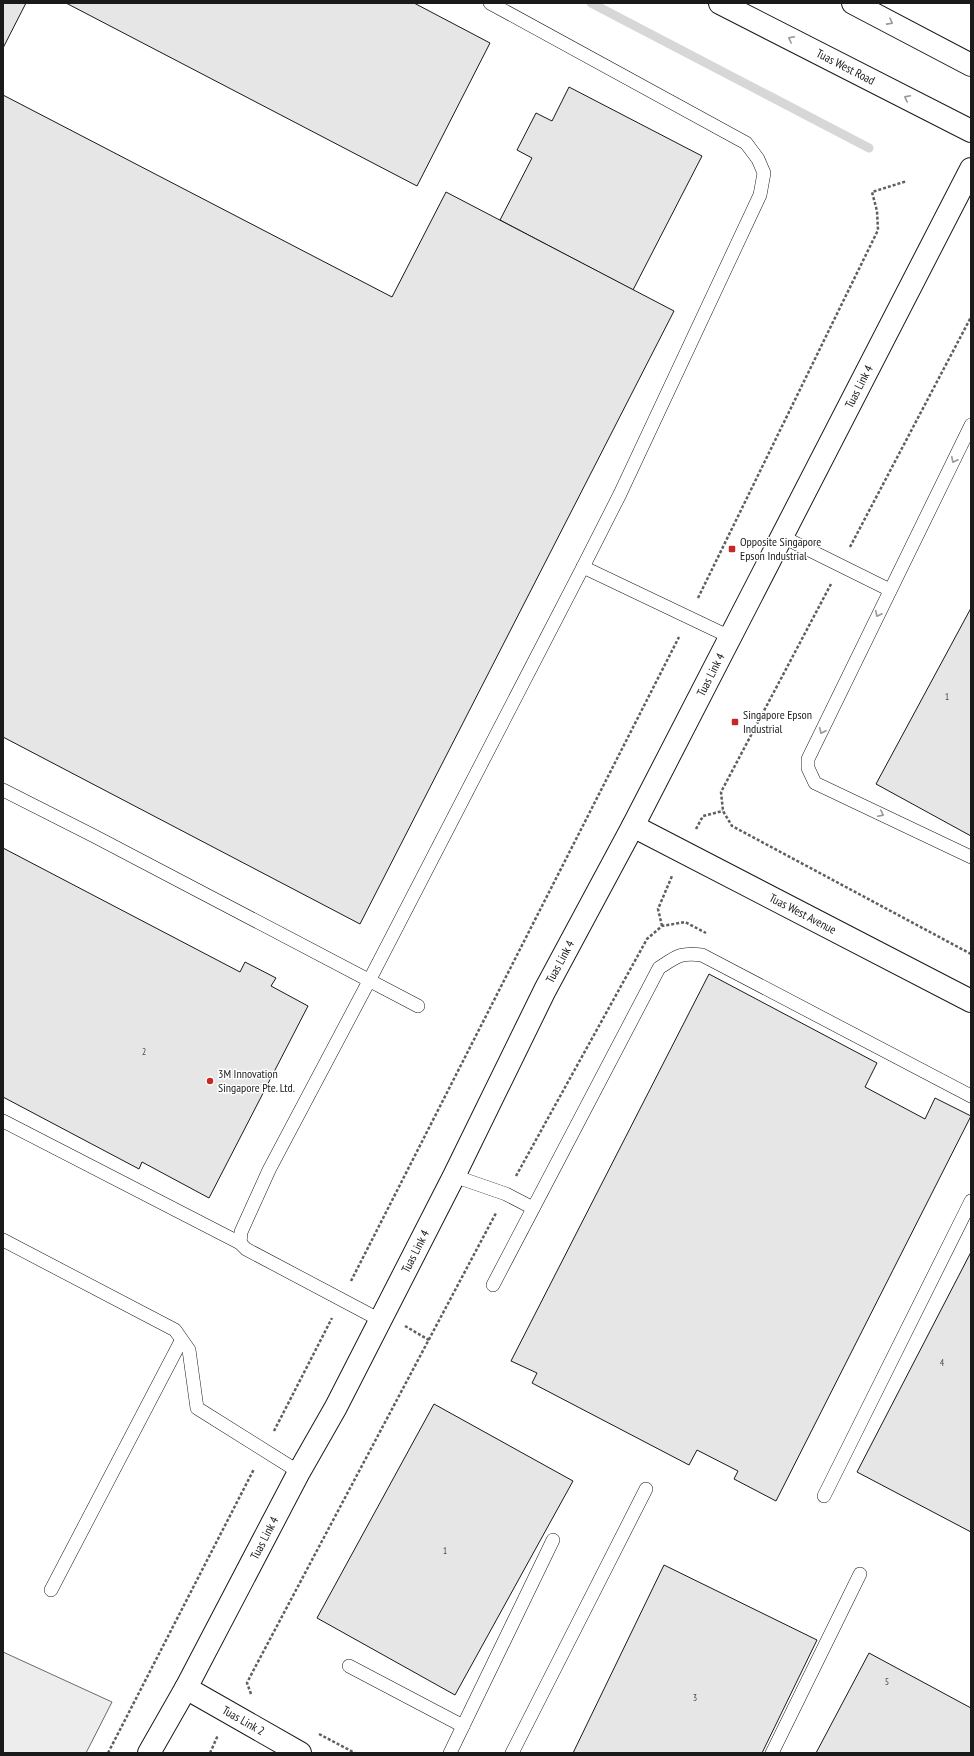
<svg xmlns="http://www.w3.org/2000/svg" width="974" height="1756" font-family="'PT Sans Narrow',sans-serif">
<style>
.built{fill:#ededed;stroke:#6a6a6a}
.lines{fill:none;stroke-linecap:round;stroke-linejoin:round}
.stream{stroke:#d7d7d7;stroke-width:9}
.building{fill:#e6e6e6;stroke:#1a1a1a}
.lane-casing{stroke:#1a1a1a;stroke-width:14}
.street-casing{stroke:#1a1a1a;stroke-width:24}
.primary-casing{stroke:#1a1a1a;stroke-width:24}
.path{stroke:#5f5f5f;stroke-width:2.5;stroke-dasharray:3 2;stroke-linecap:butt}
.lane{stroke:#fff;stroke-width:13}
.street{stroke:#fff;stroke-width:22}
.primary{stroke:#fff;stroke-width:22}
.oneway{stroke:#989898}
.poi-dot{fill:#c62828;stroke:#fff;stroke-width:1.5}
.labels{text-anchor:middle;stroke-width:3;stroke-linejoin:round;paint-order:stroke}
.number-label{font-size:10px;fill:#4d4d4d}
.street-label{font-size:12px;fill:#1a1a1a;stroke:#fff}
.poi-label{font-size:12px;fill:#1a1a1a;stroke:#fff;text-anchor:start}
</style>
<rect width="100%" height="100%" fill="#fff"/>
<polygon class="built" points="3,1652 112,1702 86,1753 3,1753"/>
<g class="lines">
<polyline class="stream" points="591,3 869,148"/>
</g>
<g class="building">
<polygon points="3,3 26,3 3,48"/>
<polygon points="66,3 414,3 490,43 417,186"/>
<polygon points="569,87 702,156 633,290 500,220 532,158 517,150 536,113 552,121"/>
<polygon points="3,95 392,297 446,192 674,311 360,924 3,737"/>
<polygon points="971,608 971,836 876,784"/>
<polygon points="3,848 240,972 245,962 276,978 271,986 308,1006 209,1198 142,1162 139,1169 3,1097"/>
<polygon points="709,974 877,1063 865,1087 925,1119 935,1098 971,1116 776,1501 734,1479 738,1471 697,1450 689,1465 532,1383 537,1373 511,1361"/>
<polygon points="971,1252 971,1532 857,1472"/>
<polygon points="434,1404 573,1481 455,1695 317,1618"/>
<polygon points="664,1565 817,1640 762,1753 573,1753"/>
<polygon points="869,1653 971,1708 971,1753 816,1753"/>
</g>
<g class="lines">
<defs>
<g id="lane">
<polyline points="971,425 808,759 808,768 815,783 971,857"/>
<polyline points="781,536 890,590"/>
<polyline points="583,567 730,637"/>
<polyline points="3,790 94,836 418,1006"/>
<polyline points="3,1121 240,1243 246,1249 380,1320"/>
<polyline points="454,1176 506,1194 533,1208"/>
<polyline points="3,1240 175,1330 189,1350 197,1408 299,1472"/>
<polyline points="240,1243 241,1232 269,1170 369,981 583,567 620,494 760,195 764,173 758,159 746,143 490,3"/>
<path d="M493,1285l166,-317c17,-11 21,-16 43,-13l269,141"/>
<polyline points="824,1496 971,1201"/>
<polyline points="51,1590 181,1341"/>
<polyline points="349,1666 463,1726"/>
<polyline points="450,1753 553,1540"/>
<polyline points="512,1753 646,1489"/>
<polyline points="772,1753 860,1574"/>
</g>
<g id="street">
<path id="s1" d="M633,826l338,175"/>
<path id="s2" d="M186,1688l114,65"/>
<path id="s3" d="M149,1753l37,-65 113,-216 37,-65 118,-231 91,-186 88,-164 338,-657"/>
</g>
<g id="primary">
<path id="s4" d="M720,3l251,128"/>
<polyline points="853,3 971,65"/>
</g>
</defs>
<use href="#lane" class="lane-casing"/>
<use href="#street" class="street-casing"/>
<use href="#primary" class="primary-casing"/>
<g class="path">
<polyline points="850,547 971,317"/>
<polyline points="831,584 721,792 723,811 732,826 971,954"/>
<polyline points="698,598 878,230 877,211 872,192 907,181"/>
<polyline points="696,829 703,816 723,811"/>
<polyline points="662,926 658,909 672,876"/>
<polyline points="516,1176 647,939 662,926 685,922 706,933"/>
<polyline points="351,1281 679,637"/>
<polyline points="405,1326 429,1340"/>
<polyline points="274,1431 332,1318"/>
<polyline points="251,1694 247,1683 252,1673 496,1213"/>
<polyline points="319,1734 355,1753"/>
<polyline points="108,1753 254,1469"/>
<polyline points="210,1753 218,1735"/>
</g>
<use href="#lane" class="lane"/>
<use href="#street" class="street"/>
<use href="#primary" class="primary"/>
</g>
<defs><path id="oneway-chevron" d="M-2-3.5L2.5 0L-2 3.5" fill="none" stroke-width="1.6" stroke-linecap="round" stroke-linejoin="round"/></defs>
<g class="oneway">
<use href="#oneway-chevron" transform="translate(890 22) rotate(28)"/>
<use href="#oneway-chevron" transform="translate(791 39) rotate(-153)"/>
<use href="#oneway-chevron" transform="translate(907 98) rotate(-153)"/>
<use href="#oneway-chevron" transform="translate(954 460) rotate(116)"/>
<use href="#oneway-chevron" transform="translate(878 614) rotate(116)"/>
<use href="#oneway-chevron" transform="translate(822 731) rotate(116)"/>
<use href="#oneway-chevron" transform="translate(881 814) rotate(26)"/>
</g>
<g class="poi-dot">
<rect x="728" y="545" width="8" height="8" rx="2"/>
<rect x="731" y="718" width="8" height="8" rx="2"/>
<circle cx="210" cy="1081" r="4"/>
</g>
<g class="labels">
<g class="number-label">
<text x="947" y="700">1</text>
<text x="144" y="1055">2</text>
<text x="942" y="1366">4</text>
<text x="445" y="1554">1</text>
<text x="887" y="1685">5</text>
<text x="695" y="1701">3</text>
</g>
<g class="street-label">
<text dy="4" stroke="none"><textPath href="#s4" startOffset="141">Tuas West Road</textPath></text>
<text dy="4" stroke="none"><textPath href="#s3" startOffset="1540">Tuas Link 4</textPath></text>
<text dy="4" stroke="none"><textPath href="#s3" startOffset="1216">Tuas Link 4</textPath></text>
<text dy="4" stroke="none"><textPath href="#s1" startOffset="191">Tuas West Avenue</textPath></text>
<text dy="4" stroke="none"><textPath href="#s3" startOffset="892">Tuas Link 4</textPath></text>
<text dy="4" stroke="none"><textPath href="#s3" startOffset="568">Tuas Link 4</textPath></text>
<text dy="4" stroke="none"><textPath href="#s3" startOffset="244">Tuas Link 4</textPath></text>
<text dy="4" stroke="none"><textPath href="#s2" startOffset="66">Tuas Link 2</textPath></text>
</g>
<g class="poi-label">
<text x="740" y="546">Opposite Singapore<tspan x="740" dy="14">Epson Industrial</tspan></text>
<text x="743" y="719">Singapore Epson<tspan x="743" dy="14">Industrial</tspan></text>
<text x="218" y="1078">3M Innovation<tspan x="218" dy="14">Singapore Pte. Ltd.</tspan></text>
</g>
</g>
<rect width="974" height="1756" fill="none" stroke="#1a1a1a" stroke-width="8"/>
</svg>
